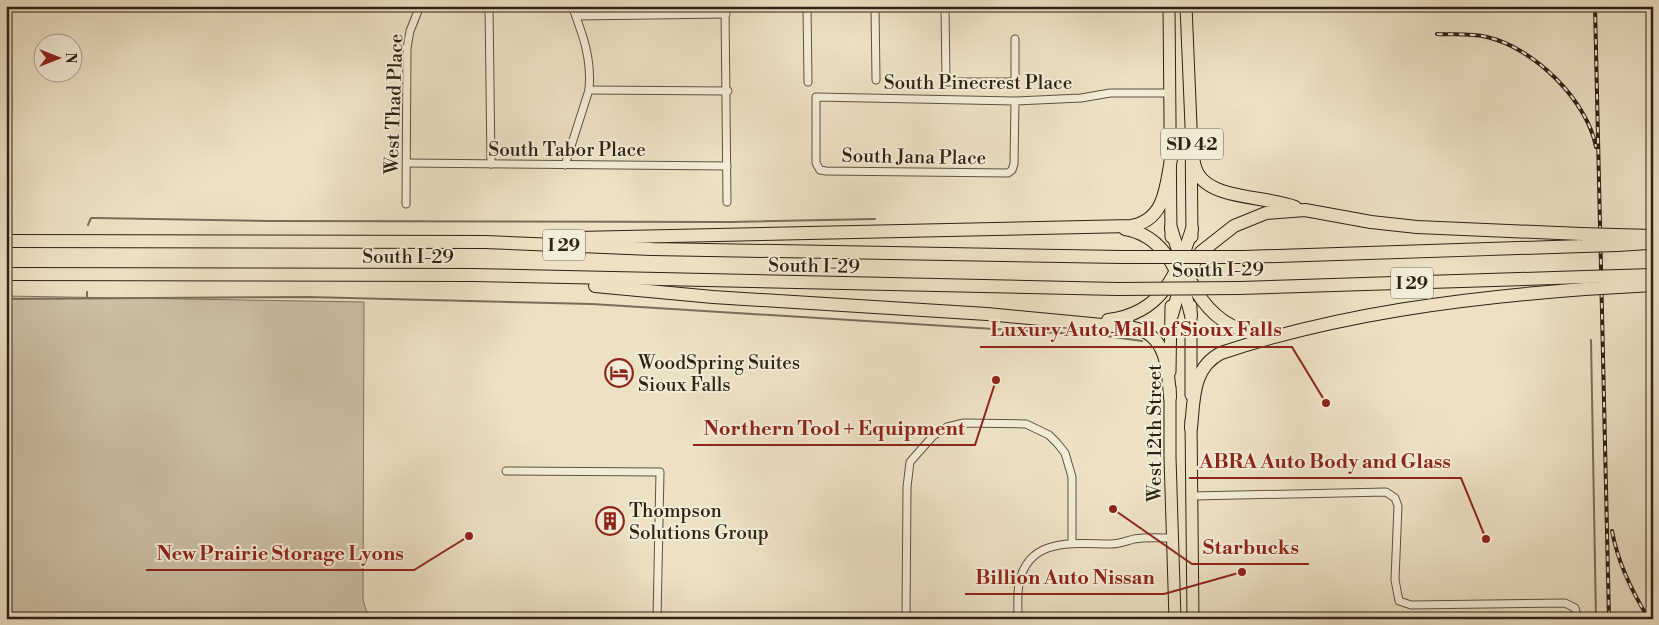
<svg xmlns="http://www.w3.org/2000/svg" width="1659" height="625" font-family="'Libre Bodoni',serif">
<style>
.green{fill:#ccc0a5;stroke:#7d705d}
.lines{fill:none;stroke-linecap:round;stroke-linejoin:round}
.stream{stroke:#796d5a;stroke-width:2}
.minor-casing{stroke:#5e5140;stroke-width:9}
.primary-casing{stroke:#2e2115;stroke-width:13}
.motorway-casing{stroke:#2e2115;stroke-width:14}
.minor{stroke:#f3ecd8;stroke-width:7}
.primary{stroke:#ece1c3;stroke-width:11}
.motorway{stroke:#ece1c3;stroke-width:12}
.rail-casing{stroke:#2e2115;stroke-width:4}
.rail{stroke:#f3ecd8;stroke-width:2;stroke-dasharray:5.5;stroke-linecap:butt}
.motorway-bridge-casing{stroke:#2e2115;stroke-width:14;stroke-linecap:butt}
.motorway-bridge{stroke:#ece1c3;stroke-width:12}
.labels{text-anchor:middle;stroke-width:4;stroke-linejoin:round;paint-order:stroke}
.shield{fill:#f3ecd8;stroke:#695e50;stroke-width:1}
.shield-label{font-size:18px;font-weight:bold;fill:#2e2115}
.street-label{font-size:19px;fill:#2e2115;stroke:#f3ecd8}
.poi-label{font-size:19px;fill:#2e2115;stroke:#f3ecd8;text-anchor:start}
.leader{fill:none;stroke:#8f2418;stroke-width:2}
.callout-dot{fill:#8f2418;stroke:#f3ecd8;stroke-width:2}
.callout-label{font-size:20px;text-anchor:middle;font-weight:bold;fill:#8f2418;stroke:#f3ecd8;stroke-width:4;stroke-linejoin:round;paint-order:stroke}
</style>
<rect width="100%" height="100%" fill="#ece1c3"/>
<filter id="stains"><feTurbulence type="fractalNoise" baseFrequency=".004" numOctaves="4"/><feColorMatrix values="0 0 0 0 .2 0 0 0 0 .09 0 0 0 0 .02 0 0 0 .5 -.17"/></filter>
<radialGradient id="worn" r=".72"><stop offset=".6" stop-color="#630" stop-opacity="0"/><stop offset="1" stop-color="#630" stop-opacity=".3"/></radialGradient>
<polygon class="green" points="6,296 364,302 363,600 369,619 6,619"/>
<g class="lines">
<g class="stream">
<polyline points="88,225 91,218 95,218 271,221 731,222 875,219"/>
<polyline points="87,298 87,292"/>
<polyline points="6,299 308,297 592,304 1107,336 1142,341"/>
<polyline points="1591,340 1596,619"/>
</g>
<defs>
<g id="minor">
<polyline points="489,6 491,164"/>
<polyline points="725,6 727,202"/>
<polyline points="807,6 808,82"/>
<polyline points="875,6 876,80"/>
<polyline points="945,6 946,82 1015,82 1015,39"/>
<polyline points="576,16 726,14"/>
<polyline points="589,90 728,91"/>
<polyline points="1015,101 1014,164 1012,170 1008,173 826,171 820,170 816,163 816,97 1015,101 1081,98 1110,93 1170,93"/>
<polyline points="407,163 727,166"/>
<path d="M565,165l24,-75c3,-31 -6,-55 -17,-84"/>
<polyline points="406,204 407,48 410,31 420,6"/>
<polyline points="506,471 660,472 657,619"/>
<polyline points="1192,496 1386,492 1395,498 1398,506 1395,580 1399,601 1411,605 1565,603 1575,608 1578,619"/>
<polyline points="906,619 907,487 910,462 933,436 947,427 964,423 1026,424 1049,435 1057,443 1065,453 1072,477 1072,543"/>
<path d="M1018,619c0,-11 -1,-24 1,-35 9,-48 56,-40 92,-40 8,0 15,-3 23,-5 12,-2 26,-1 39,-1"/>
</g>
<g id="primary">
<polyline points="1169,6 1171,237"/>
<polyline points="1186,6 1191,126 1192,237"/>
<polyline points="1170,372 1171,306"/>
<polyline points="1170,388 1170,457 1175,619"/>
<polyline points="1191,395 1191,306"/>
<polyline points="1191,421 1193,619"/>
</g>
<g id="motorway">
<path d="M1192,148c1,9 1,18 6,26 15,26 71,22 97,33"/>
<path d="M1171,228c16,53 35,104 99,108"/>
<path d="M1125,229c42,7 57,50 66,86"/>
<polyline points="1616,235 1653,236"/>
<path d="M577,238l554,-12c34,-6 35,-39 40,-67"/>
<polyline points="6,241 485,242 652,249 1122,257"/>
<polyline points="1617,245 1648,243"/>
<polyline points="1244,257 1583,246"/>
<polyline points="6,274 473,275 1118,289"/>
<polyline points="1620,276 1653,275"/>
<path d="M595,286l118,11 274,17 147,14c33,7 34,41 36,69"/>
<polyline points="1619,287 1653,285"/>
<polyline points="1239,288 1585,277"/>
<polyline points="1172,315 1181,283 1201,252 1234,226 1266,213 1305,210 1371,222 1417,227 1581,234"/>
<path d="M1108,320c53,-6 70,-46 84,-91"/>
<path d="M1191,428c3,-29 1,-60 30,-75 117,-39 241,-55 364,-64"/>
</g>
</defs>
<use href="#minor" class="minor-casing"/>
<use href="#primary" class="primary-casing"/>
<use href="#motorway" class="motorway-casing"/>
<use href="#minor" class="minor"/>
<use href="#primary" class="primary"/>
<use href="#motorway" class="motorway"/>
<defs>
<g id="rail">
<polyline points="1595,6 1609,619"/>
<path d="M1437,34c17,1 34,-1 50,3 47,11 100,63 109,110"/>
<path d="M1612,531c6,32 20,61 37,88"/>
</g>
</defs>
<use href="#rail" class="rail-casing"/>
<use href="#rail" class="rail"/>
<defs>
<g id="motorway-bridge">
<polyline points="1581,234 1616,235"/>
<polyline points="1583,246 1617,245"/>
<polyline points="1122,257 1244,257"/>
<polyline points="1585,277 1620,276"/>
<polyline points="1118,289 1239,288"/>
<polyline points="1585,289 1619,287"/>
</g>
</defs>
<use href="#motorway-bridge" class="motorway-bridge-casing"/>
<use href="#motorway-bridge" class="motorway-bridge"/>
</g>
<defs>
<symbol id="hotel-ring" viewBox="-11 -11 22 22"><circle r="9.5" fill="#f3ecd8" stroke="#8f2418" stroke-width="1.5"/><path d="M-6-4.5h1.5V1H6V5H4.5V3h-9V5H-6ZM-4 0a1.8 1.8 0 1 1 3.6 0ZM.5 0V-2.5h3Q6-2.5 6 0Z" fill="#8f2418"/></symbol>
<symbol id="building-ring" viewBox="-11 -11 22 22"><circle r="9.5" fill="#f3ecd8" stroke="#8f2418" stroke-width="1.5"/><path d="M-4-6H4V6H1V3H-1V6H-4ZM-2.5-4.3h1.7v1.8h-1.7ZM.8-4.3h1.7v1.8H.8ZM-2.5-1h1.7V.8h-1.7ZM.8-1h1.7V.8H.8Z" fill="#8f2418"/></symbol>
</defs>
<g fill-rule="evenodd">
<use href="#hotel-ring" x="603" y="357" width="32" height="32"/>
<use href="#building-ring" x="594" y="505" width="32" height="32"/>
</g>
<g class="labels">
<g class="shield">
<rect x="1161" y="128.5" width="62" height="31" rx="4"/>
<rect x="543" y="229.5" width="42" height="31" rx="4"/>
<rect x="1391" y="267.5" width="42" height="31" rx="4"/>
</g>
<g class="shield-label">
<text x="1192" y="150">SD 42</text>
<text x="564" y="251">I 29</text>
<text x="1412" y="289">I 29</text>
</g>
<g class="street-label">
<text x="978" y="89">South Pinecrest Place</text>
<text transform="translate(393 104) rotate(-88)" y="7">West Thad Place</text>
<text x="567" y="156">South Tabor Place</text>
<text transform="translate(914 156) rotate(1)" y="7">South Jana Place</text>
<text x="408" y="263">South I-29</text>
<text transform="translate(814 265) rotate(1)" y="7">South I-29</text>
<text transform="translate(1218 269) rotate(-1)" y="7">South I-29</text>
<text transform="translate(1154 433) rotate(-90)" y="7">West 12th Street</text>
</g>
<g class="poi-label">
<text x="638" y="369">WoodSpring Suites<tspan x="638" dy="22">Sioux Falls</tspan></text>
<text x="629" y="517">Thompson<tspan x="629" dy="22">Solutions Group</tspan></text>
</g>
</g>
<path class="leader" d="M1326 403L1292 347H980M996 380L975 445H693M1486 539L1461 478H1189M1113 509L1192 564H1309M469 536L414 570H146M1242 572L1164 594H965"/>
<g class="callout-dot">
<circle cx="1326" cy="403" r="5"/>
<circle cx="996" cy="380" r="5"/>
<circle cx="1486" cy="539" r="5"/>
<circle cx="1113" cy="509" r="5"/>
<circle cx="469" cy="536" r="5"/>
<circle cx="1242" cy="572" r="5"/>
</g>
<g class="callout-label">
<text x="1136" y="336">Luxury Auto Mall of Sioux Falls</text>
<text x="834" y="435">Northern Tool + Equipment</text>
<text x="1325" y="468">ABRA Auto Body and Glass</text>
<text x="1251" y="554">Starbucks</text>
<text x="280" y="560">New Prairie Storage Lyons</text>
<text x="1065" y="584">Billion Auto Nissan</text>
</g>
<rect width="1659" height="625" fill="none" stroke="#ece1c3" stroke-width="25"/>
<rect x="8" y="8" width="1644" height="610" fill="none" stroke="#2e2115" stroke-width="2.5"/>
<rect x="12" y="12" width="1634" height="600" fill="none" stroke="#2e2115"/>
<g transform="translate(58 58) rotate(90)"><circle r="24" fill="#f3ecd8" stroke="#a49b8a"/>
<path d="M0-4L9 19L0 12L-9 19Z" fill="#8f2418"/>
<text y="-8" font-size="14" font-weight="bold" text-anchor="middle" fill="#2e2115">N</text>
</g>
<rect width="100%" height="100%" filter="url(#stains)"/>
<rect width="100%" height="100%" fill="url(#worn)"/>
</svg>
